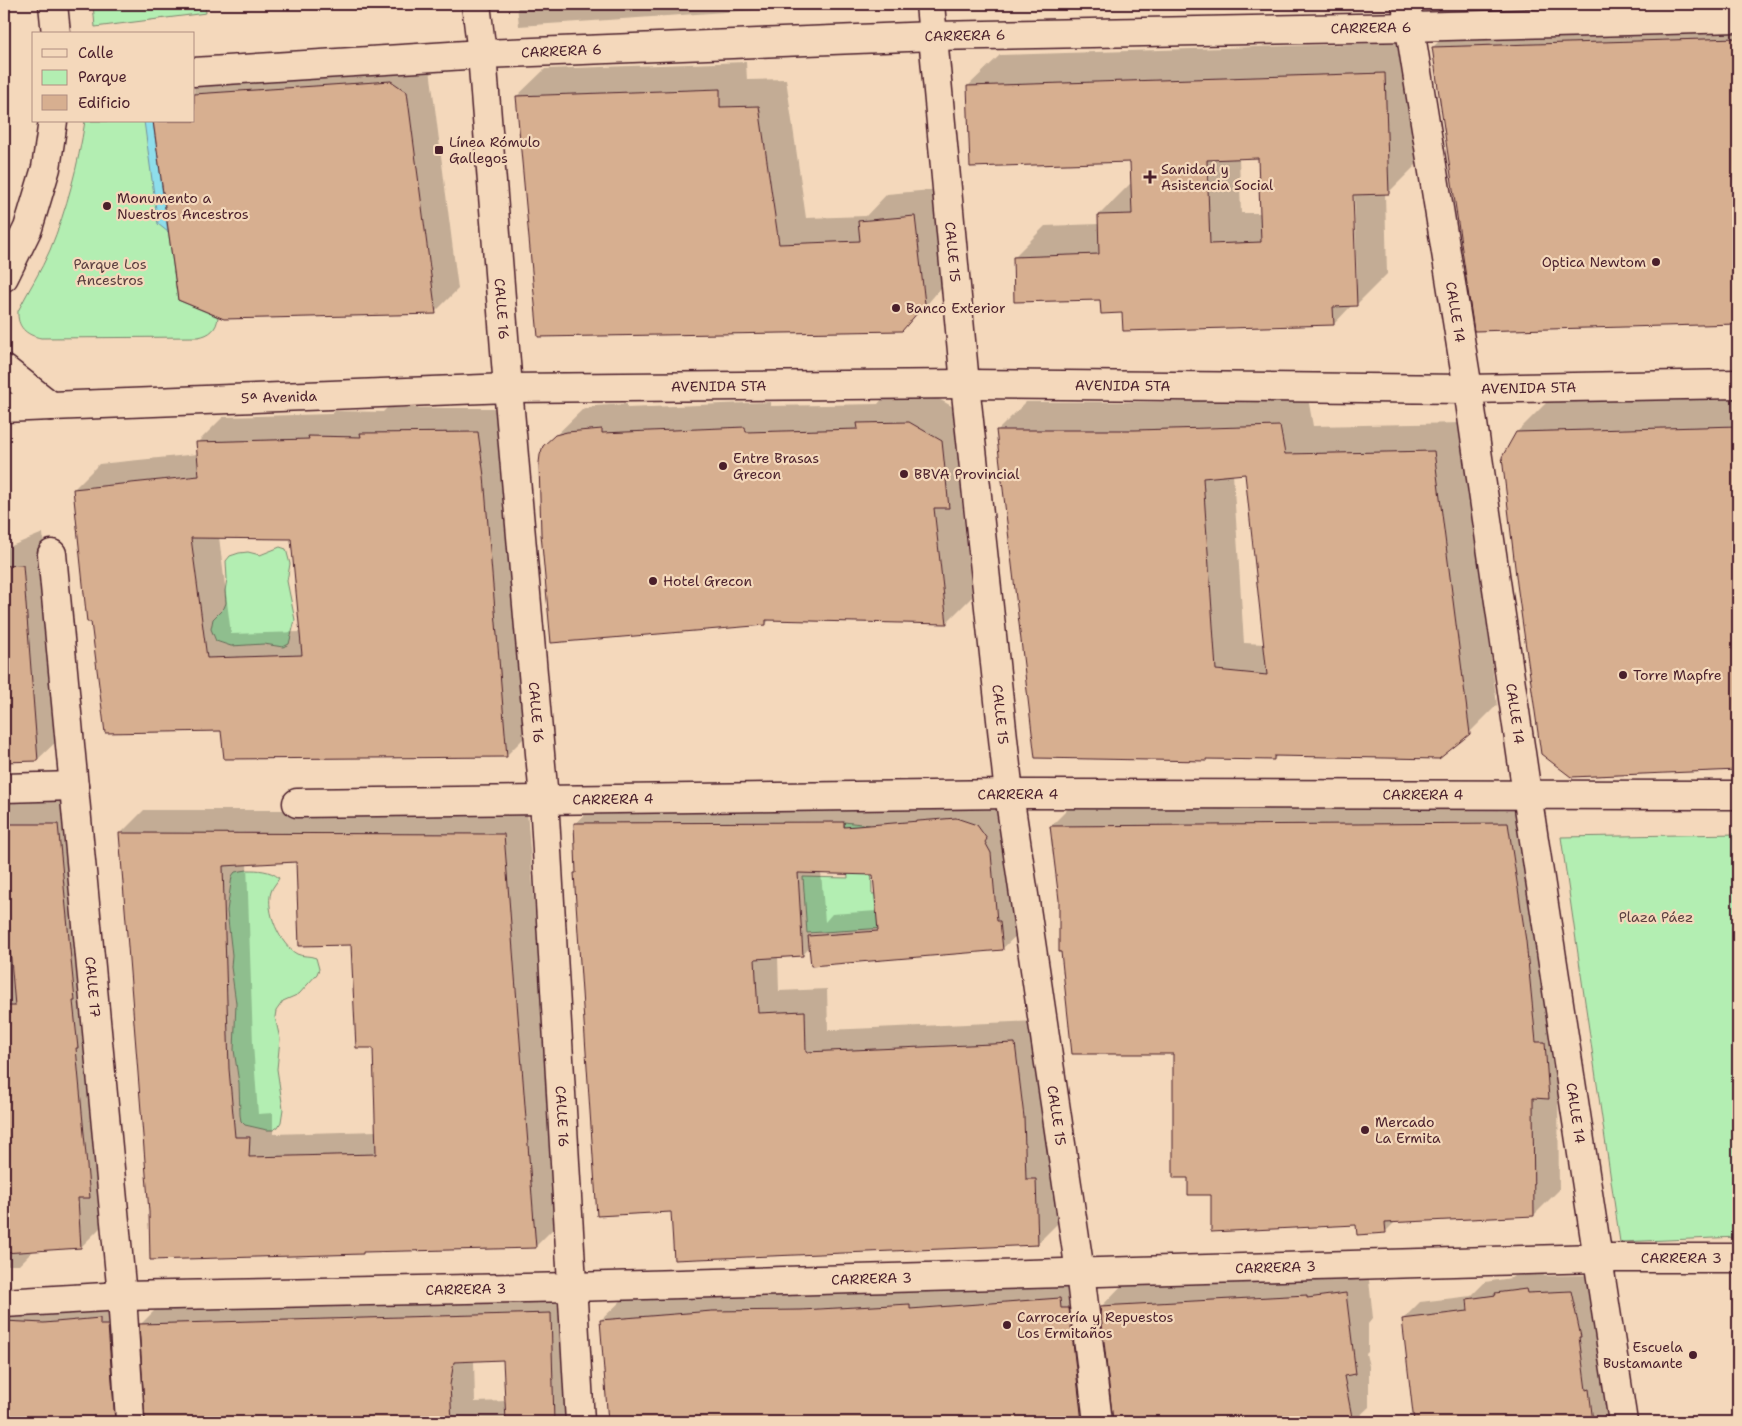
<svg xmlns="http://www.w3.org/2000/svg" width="1742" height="1426" font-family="'Shantell Sans',sans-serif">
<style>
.green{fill:#b3eeb2;stroke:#7e866e}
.water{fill:#8edeeb;stroke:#73929e}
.shadow{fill:#0003;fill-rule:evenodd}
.building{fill:#d7af90;stroke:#4a1f2b;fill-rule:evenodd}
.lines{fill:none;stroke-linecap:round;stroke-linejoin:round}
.minor-casing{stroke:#4a1f2b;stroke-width:31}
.tertiary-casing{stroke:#4a1f2b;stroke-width:31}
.secondary-casing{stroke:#4a1f2b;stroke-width:31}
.minor{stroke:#f4d8bb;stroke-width:28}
.tertiary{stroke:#f4d8bb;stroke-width:28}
.secondary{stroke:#f4d8bb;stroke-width:28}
.poi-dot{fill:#4a1f2b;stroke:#f4d8bb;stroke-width:2}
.labels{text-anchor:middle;stroke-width:4.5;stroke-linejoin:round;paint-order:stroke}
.street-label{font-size:14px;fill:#4a1f2b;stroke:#f4d8bb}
.poi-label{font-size:14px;fill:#4a1f2b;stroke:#f4d8bb;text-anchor:start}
.park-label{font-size:14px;fill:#5a3e3f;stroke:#f4d8bb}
</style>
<rect width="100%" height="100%" fill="#f4d8bb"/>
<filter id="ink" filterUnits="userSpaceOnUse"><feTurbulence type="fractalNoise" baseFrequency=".02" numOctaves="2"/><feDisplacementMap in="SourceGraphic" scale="10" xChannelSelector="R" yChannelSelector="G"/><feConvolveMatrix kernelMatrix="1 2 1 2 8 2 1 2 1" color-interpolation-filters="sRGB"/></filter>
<g filter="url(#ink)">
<g class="green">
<polygon points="93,4 205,4 206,13 95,27"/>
<path d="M85,121h68l25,179 40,17c-1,12 -8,18 -20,20l-157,1c-15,-3 -24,-11 -23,-27 10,-20 23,-40 32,-61 17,-42 28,-84 35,-129z"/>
<polygon points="280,547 286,549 290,564 287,581 295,620 289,644 283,647 264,644 231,646 216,641 211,629 213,619 224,608 226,603 225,591 227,579 226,561 230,556 239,553 248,552 260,555"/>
<polygon points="844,822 870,825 872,894 930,891 933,925 807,933 803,877 848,878"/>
<polygon points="1738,834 1738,1237 1620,1242 1561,837"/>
<path d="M247,870c11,0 23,0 32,8 -2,5 -7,9 -8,14 -6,18 9,53 26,62 6,3 12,1 19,4l3,11 -2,5 -18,20 -16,7 -7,10 -1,6 5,22 -3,30 6,40 -2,13 -3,5 -5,3h-6l-22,-5 -4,-4 -1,-6 -1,-32 -5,-33 2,-47 -5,-36 1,-12 -5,-44 5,-35 3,-4z"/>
</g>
<polygon class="water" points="144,121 153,121 168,232 158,224"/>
<g class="shadow">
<polygon points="517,4 817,4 814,6 519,26"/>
<polygon points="1738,13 1738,323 1475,329 1433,47 1460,21"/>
<path d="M1416,42l4,119 -32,32h-3l2,81 -31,31h-4l-18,19 -211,-12 -22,-14 -87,-41 31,-31 54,-2v-9l31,-31h2l-1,-23 -163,-75 32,-31zM1260,157l1,56h-20l-2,-55zM1351,189h3l3,95 -2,3z"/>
<polygon points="746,62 747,80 786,79 806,218 866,216 887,194 942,189 951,276 929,302 901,330 517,96 545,69"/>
<polygon points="430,69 458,289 435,312 194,121 194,76"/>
<polygon points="884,397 935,397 968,415 974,481 961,494 972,597 946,623 770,619 766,624 544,447 582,410 594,406 627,404 627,408 771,402 771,406 878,404"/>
<polygon points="1738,397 1738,769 1718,768 1517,432 1548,401"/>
<path d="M1308,398l5,28 149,-3 35,282 -28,28 -191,22 -4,4 -66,-1 -2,2 -208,-330 28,-28h138zM1247,473l18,171 -21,-1 -11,-169z"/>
<path d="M387,408h116l28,323 -25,25 -284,-26 -148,-241 25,-25 99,-10v-12l25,-25 109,-3 3,-3 48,1zM219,537l73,1 9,94 -70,2z"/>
<polygon points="43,533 59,739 37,760 4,761 4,549"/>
<polygon points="1533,799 1574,1073 1558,1088 1559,1190 1534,1215 1396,1221 1385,1232 1358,1224 1212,1194 1189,1177 1174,1053 1060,900 1051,826 1076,801"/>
<path d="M598,801l401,2 26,124 -23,22 -192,-2 -7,8 -25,1 1,35 48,-2 1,41 209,-9 8,73 3,63h9l3,64 -22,22 -366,-32 -96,-338 1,-1 -1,-49zM821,872l54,2 2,37 -45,3 -7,8z"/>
<polygon points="4,802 80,802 103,1225 81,1247 34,1250 19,1265 4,1265"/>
<path d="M144,810h383l32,413 -24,24 -384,-35 -31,-378zM297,860l55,84 22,103 3,84 -104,3v-21l-15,1 -5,-70 -6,-181z"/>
<polygon points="1368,1271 1373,1318 1368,1324 1368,1352 1366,1354 1369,1366 1369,1407 1353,1422 610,1422 601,1320 624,1298 1082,1276 1108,1409 1114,1414 1101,1307 1123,1284"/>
<polygon points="1543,1272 1544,1276 1588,1275 1612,1422 1415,1422 1403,1319 1420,1302 1471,1296 1485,1282 1511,1278 1514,1276"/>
<path d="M574,1290l4,132h-574v-125l119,-2 18,110 5,5 -5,-86 23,-23zM504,1359l2,42 -31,1 -1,-42z"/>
</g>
<g class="building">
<polygon points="1738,38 1738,324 1474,331 1432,47"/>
<path d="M1385,73l4,121 -36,1 4,111 -24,1 1,18 -211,6 -1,-18 -21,1 -1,-14 -86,2 -1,-45 86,-3 -1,-39 34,-1 -2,-52 -160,5 -3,-81zM1258,158l3,84 -51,2 -3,-84z"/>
<polygon points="391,81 407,92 436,314 224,319 178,300 153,121 194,121 194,94"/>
<polygon points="720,89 720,107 759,106 779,244 860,241 858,221 915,216 925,304 902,331 538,337 516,96"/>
<polygon points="909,422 942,441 949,508 934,508 947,624 766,620 766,625 551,643 541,534 539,463 540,455 543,446 555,435 567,432 602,429 602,433 745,427 746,432 858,429 857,423"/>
<path d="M1280,426l5,28 149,-3 36,283 -31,25 -165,-3v4l-68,-1v2l-171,-3 -39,-328h139zM1245,474l22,201 -51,-5 -13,-192z"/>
<polygon points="1738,426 1738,770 1571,777 1541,754 1517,584 1502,457 1516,432"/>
<path d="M478,432l6,44 23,281 -283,2 -3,-28 -116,2 -14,-111h-4l-14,-133 126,-13 -3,-34 113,-3 -1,-3 53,1 -1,-4zM191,538l100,1 11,116 -95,3z"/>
<polygon points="23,565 38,761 4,762 4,566"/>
<polygon points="956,818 977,825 987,839 985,842 991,853 997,921 1000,921 1003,950 811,966 808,936 878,931 873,875 798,873 803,956 755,959 758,1013 805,1011 806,1052 1015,1043 1024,1117 1026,1179 1036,1179 1038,1245 674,1260 671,1212 597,1216 574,873 576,873 574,823 844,822 844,827"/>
<polygon points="1508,823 1526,941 1536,1042 1545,1042 1549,1099 1533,1098 1534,1216 1385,1223 1386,1233 1357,1235 1356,1225 1211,1232 1211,1195 1188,1195 1188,1178 1173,1178 1173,1054 1072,1054 1061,952 1059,952 1059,900 1050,826"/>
<polygon points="4,824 58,824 75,1001 73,1001 78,1048 76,1048 90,1198 78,1198 81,1248 4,1253 4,1006 15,1006 10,948 4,948"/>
<path d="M119,833l385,1 32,414 -173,4v2l-213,6 -1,-48zM296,862l3,84 52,-1 5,103h17l3,106 -127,3 1,-20h-15l-6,-68 -6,-203z"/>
<polygon points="1526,1289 1527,1293 1571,1291 1581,1337 1579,1337 1586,1390 1589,1389 1593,1422 1414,1422 1402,1319 1468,1311 1467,1299 1496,1295 1495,1293"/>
<polygon points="1346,1293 1356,1374 1344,1376 1353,1422 1113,1422 1100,1306 1307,1295 1307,1298"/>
<polygon points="1060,1298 1061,1308 1069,1308 1082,1422 608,1422 600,1320 712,1311 801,1310 910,1304 910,1309"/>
<polygon points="551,1313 554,1422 506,1422 503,1360 454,1362 450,1385 452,1422 145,1422 139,1324"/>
<polygon points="100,1318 100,1325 108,1325 115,1422 4,1422 4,1321 44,1323"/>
</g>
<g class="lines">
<defs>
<g id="minor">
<path id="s1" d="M476,4l6,50 26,334 36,411 36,623"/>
<path id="s2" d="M930,4l35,380 44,410 71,478 18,150"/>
<path id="s3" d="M1406,4l62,385 59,405 96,628"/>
<path id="s4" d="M194,72l288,-18 451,-18 476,-9 329,-9"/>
<path id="s5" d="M52,554l70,742 8,124"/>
<polyline points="4,788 74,786"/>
<path id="s6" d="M297,803l712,-9 729,1"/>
<path id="s7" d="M4,1303l118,-7 450,-9 1025,-29h141"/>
</g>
<g id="tertiary">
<path id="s8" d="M51,406l457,-18 457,-4 503,5 270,-5"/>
</g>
<g id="secondary">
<polyline points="53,4 56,34"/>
<polyline points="4,277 28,228 46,168 53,121"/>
<polyline points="4,369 51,406"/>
<polyline points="4,408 51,406"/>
</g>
</defs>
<use href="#minor" class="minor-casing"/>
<use href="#tertiary" class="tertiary-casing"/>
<use href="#secondary" class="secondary-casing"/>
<use href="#minor" class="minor"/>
<use href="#tertiary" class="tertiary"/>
<use href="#secondary" class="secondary"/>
</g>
</g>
<g class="poi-dot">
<rect x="434" y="145" width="10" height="10" rx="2.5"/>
<path d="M1147.5 169.5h5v5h5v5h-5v5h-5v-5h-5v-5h5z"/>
<circle cx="107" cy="206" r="5"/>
<circle cx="1656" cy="262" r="5"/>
<circle cx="896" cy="308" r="5"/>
<circle cx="723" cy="466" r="5"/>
<circle cx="904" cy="474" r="5"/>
<circle cx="653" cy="581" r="5"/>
<circle cx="1623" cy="675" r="5"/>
<circle cx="1365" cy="1130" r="5"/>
<circle cx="1007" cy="1325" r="5"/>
<circle cx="1693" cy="1355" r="5"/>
</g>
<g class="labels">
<g class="street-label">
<text dy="5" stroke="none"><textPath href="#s4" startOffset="1178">CARRERA 6</textPath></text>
<text dy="5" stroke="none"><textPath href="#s4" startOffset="772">CARRERA 6</textPath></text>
<text dy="5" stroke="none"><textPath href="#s4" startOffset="368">CARRERA 6</textPath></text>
<text dy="5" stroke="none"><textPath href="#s2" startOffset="249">CALLE 15</textPath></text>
<text dy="5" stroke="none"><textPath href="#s1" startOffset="306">CALLE 16</textPath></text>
<text dy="5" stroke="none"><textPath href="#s3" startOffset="312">CALLE 14</textPath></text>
<text dy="5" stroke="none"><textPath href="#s8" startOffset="668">AVENIDA 5TA</textPath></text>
<text dy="5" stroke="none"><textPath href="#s8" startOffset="1072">AVENIDA 5TA</textPath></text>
<text dy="5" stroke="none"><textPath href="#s8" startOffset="1478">AVENIDA 5TA</textPath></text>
<text transform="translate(279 397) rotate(-2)" y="5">5ª Avenida</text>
<text dy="5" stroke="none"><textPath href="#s1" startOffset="711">CALLE 16</textPath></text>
<text dy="5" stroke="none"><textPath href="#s3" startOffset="718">CALLE 14</textPath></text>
<text dy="5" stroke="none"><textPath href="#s2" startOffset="714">CALLE 15</textPath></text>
<text dy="5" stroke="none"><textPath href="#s6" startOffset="721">CARRERA 4</textPath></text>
<text dy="5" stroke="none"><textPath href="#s6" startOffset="1126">CARRERA 4</textPath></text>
<text dy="5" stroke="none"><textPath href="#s6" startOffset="316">CARRERA 4</textPath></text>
<text dy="5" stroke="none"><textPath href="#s5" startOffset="435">CALLE 17</textPath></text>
<text dy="5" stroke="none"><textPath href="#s3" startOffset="1122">CALLE 14</textPath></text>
<text dy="5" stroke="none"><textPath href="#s1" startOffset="1116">CALLE 16</textPath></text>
<text dy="5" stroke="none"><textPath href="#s2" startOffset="1119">CALLE 15</textPath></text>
<text dy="5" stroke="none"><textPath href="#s7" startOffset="1678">CARRERA 3</textPath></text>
<text dy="5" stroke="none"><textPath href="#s7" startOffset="1272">CARRERA 3</textPath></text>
<text dy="5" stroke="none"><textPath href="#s7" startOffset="868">CARRERA 3</textPath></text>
<text dy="5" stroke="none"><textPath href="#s7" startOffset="462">CARRERA 3</textPath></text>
</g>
<g class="poi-label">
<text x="449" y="147">Línea Rómulo<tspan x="449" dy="16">Gallegos</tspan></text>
<text x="1161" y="174">Sanidad y<tspan x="1161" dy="16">Asistencia Social</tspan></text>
<text x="117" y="203">Monumento a<tspan x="117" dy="16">Nuestros Ancestros</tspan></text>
<text x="1646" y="267" text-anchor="end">Optica Newtom</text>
<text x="906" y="313">Banco Exterior</text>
<text x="733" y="463">Entre Brasas<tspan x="733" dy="16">Grecon</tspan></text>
<text x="914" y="479">BBVA Provincial</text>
<text x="663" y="586">Hotel Grecon</text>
<text x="1633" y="680">Torre Mapfre</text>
<text x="1375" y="1127">Mercado<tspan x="1375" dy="16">La Ermita</tspan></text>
<text x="1017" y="1322">Carrocería y Repuestos<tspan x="1017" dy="16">Los Ermitaños</tspan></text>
<text x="1683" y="1352" text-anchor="end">Escuela<tspan x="1683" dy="16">Bustamante</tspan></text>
</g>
<g class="park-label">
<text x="110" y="269">Parque Los<tspan x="110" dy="16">Ancestros</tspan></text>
<text x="1656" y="922">Plaza Páez</text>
</g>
</g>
<rect width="1742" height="1426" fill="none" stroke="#f4d8bb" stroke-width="20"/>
<rect x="10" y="10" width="1722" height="1406" fill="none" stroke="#4a1f2b" stroke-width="2" filter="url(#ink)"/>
<rect x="32" y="32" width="162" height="90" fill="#f4d8bb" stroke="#b08e81"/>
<rect x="42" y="49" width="25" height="8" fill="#f4d8bb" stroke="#b08e81"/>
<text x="78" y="58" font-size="15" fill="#4a1f2b">Calle</text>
<rect x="42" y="70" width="25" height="15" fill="#b3eeb2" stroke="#b08e81"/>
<text x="78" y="82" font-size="15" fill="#4a1f2b">Parque</text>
<rect x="42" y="95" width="25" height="15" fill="#d7af90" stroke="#b08e81"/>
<text x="78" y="108" font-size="15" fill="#4a1f2b">Edificio</text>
</svg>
